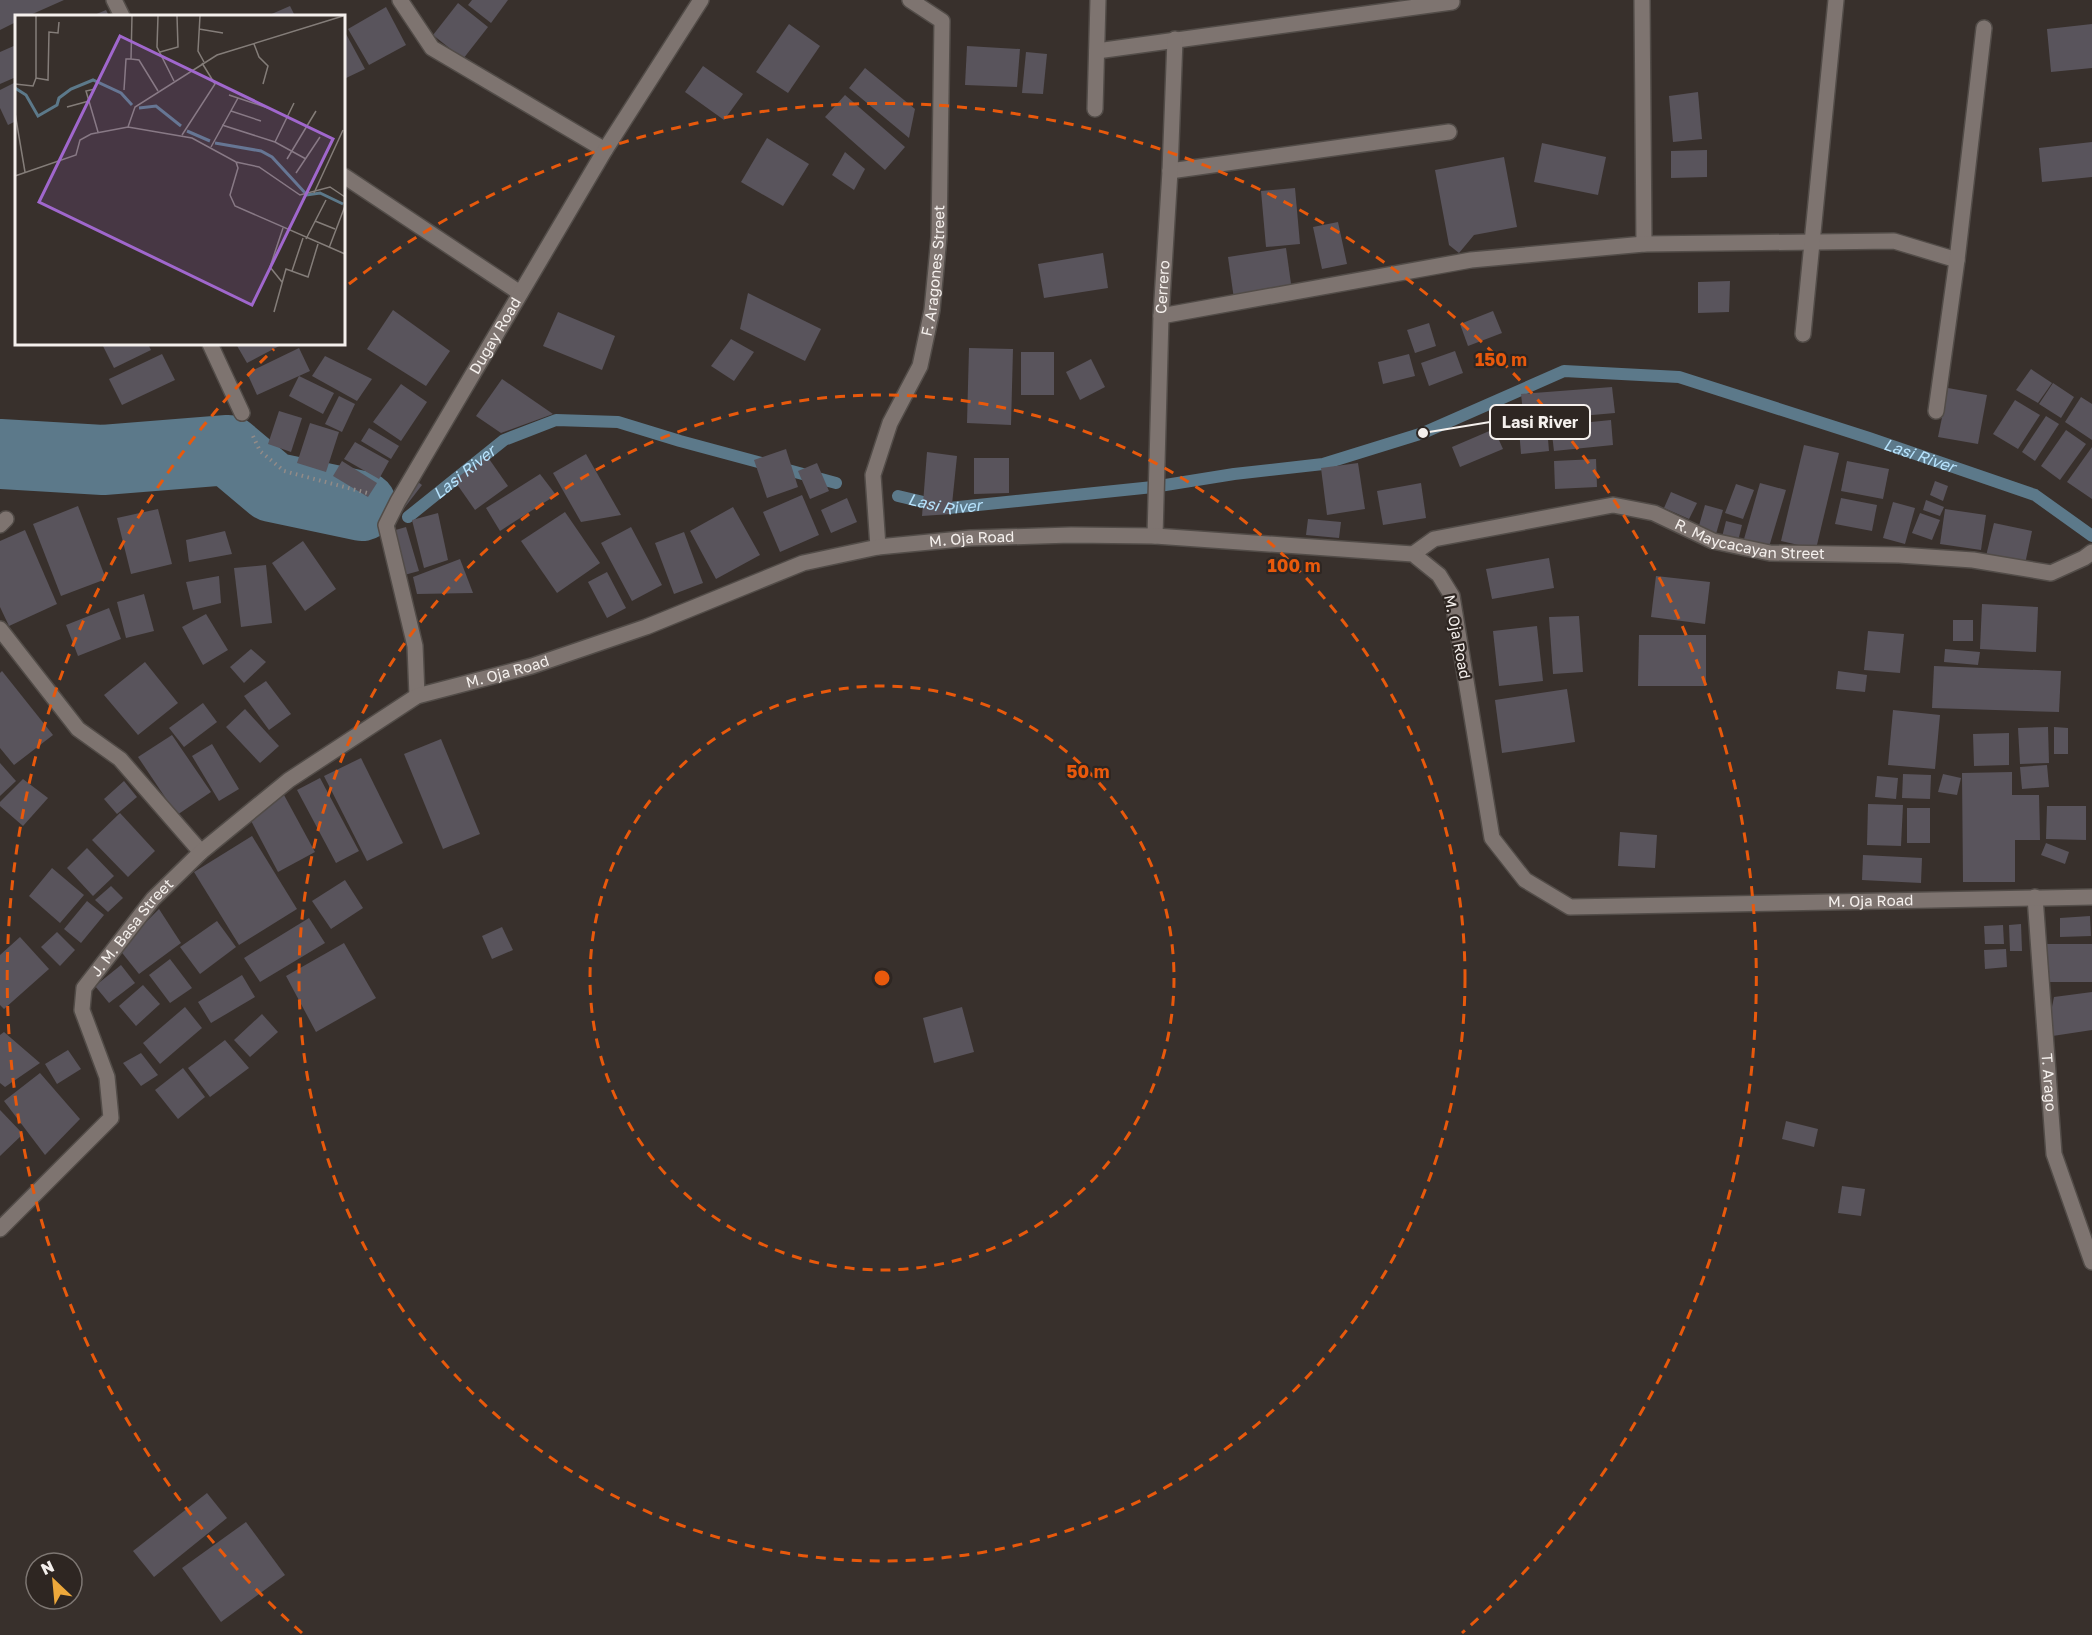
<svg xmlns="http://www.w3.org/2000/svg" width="2092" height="1635" font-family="'Golos Text',sans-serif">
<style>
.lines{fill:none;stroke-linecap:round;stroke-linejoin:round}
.stream{stroke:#5c798a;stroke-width:12}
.river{stroke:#5c798a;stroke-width:70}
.building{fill:#59545c}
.minor-casing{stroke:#524c48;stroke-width:18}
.tertiary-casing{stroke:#524c48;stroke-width:18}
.path{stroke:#928b88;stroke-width:4;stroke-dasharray:1.5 4.5;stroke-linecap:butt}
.minor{stroke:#7e7470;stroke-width:15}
.tertiary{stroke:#7e7470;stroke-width:15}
.ring{fill:none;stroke:#e8590c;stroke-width:3;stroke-dasharray:10 8}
.labels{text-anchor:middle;stroke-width:4.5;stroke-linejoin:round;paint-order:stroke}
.street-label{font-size:15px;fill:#f5f0ed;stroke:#2e2622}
.water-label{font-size:16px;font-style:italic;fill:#b7e3fd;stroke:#2e2622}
.inset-river{fill:none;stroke:#5c798a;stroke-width:3}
.inset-road{fill:none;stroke:#847d79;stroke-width:1.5}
.view{fill:#a067cd;fill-opacity:0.15;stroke:#a067cd;stroke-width:3}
.inset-edge{fill:none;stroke:#f5f0ed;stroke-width:3}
.centre{fill:#e8590c;stroke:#2e2622;stroke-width:3}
.ring-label{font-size:18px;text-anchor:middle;font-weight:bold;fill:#e8590c;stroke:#2e2622;stroke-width:4.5;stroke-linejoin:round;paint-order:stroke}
.leader{fill:none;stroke:#f5f0ed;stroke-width:2}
.callout-dot{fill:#f5f0ed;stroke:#2e2622;stroke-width:2}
.callout{fill:#2e2622;stroke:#f5f0ed;stroke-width:2}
.callout-label{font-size:16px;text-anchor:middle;font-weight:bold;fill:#f5f0ed}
</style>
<rect width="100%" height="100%" fill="#38302c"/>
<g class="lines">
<g class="stream">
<path id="s1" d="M898,496l51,12 204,-21 81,-13 89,-10 100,-31 141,-62 115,6 190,61 166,57 57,41"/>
<path id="s2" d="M408,517l96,-77 52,-20 62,2 62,19 156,42"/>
</g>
<polyline class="river" points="0,454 103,460 228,450 272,487 362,506"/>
</g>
<g class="building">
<polygon points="0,0 64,0 28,16 16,16 16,22 0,30"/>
<polygon points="472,0 508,0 491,23 468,5"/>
<polygon points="458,3 488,27 463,59 433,35"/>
<polygon points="290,6 295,16 267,16"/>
<polygon points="386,7 406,45 369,65 348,29"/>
<polygon points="106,10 109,16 92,16"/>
<polygon points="789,24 820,46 788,93 756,72"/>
<polygon points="2092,24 2092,68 2051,72 2047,29"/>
<polygon points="345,32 365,69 344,79 344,34"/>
<polygon points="16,45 16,77 0,84 0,52"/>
<polygon points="967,46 1020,49 1017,87 965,85"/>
<polygon points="1026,52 1047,54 1043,94 1022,93"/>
<polygon points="703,66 743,94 724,120 685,92"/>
<polygon points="865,68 915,109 909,138 849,88"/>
<polygon points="16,82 16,121 8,125 0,108 0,90"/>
<polygon points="1698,92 1702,139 1673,142 1669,96"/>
<polygon points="845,95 905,147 885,170 825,117"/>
<polygon points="767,138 809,164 783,206 741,182"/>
<polygon points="2092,142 2092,177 2042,182 2039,148"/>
<polygon points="1542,143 1606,157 1598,195 1534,182"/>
<polygon points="1707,150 1707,177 1671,178 1671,151"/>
<polygon points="845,152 865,169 854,190 832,175"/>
<polygon points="1504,157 1517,227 1474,235 1459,253 1449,245 1435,170"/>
<polygon points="1295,188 1300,244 1266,247 1261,191"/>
<polygon points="1338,222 1347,264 1322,269 1313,227"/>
<polygon points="1286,248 1293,298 1235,306 1228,257"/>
<polygon points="1103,253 1108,288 1044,298 1038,264"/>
<polygon points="1730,281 1729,312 1698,313 1698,282"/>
<polygon points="748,293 821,329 805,361 740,329"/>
<polygon points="393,310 450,351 426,386 367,349"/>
<polygon points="1493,311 1502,333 1468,346 1460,324"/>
<polygon points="558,312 615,336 602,370 543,346"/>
<polygon points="1429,323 1436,346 1415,353 1407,330"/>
<polygon points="731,339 754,352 734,381 711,366"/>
<polygon points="102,344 148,344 151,350 114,368"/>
<polygon points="236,344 283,344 247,363"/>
<polygon points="299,348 310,371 257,395 247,373"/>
<polygon points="969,348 1013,349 1011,425 967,423"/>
<polygon points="1455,351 1463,373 1429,386 1421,363"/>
<rect x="1021" y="352" width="33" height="43"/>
<polygon points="162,354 175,380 122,405 109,379"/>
<polygon points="1409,354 1415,376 1383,384 1378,362"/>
<polygon points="325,356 372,379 357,401 312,376"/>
<polygon points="1091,359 1105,387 1080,400 1066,372"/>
<polygon points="2031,369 2052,383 2038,403 2016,390"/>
<polygon points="299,376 334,393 323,414 289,396"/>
<polygon points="502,379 553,414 501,433 476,416"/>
<polygon points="2053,383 2074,397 2061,418 2039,404"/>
<polygon points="401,384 427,402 401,441 373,422"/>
<polygon points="1612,387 1615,413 1524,421 1521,394"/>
<polygon points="1948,388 1987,395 1978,444 1938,437"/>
<polygon points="339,396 355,404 342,432 325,424"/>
<polygon points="2081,397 2092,404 2092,440 2065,422"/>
<polygon points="2015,400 2040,415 2018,449 1993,434"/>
<polygon points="279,411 302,418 291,452 268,444"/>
<polygon points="2046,416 2059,424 2035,461 2022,452"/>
<polygon points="1611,420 1613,445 1554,451 1551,426"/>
<polygon points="310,423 339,432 326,472 297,463"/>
<polygon points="1547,427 1549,451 1521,454 1519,429"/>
<polygon points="369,428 399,446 391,459 361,441"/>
<polygon points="1494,429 1503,449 1460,467 1452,447"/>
<polygon points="2066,430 2086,444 2060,480 2041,466"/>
<polygon points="355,442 389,461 379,479 344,459"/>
<polygon points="1804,445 1839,453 1816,549 1781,541"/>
<polygon points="2092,447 2092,499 2067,482"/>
<polygon points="786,449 798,487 767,498 754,460"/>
<polygon points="927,452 957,456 951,514 922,516"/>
<polygon points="586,454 621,515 581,522 553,473"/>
<polygon points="487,456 508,486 475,510 454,480"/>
<polygon points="974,458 1009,458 1009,493 974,494"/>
<polygon points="1596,459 1597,487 1555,489 1554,461"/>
<polygon points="342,461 377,483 368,497 333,476"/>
<polygon points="1847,461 1889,469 1883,499 1841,491"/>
<polygon points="817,463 829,491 810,499 798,471"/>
<polygon points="1358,463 1365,509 1327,515 1321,468"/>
<polygon points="540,474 556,495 500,531 486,508"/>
<polygon points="410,476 422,485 402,511 390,502"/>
<polygon points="1935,481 1948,486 1943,501 1930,495"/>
<polygon points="1421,483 1426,518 1383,525 1377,491"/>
<polygon points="1760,483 1786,490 1769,547 1744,539"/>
<polygon points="1736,484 1754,490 1743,519 1725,513"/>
<polygon points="1671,492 1697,503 1689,519 1664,508"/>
<polygon points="802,495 819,535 780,552 763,512"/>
<polygon points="847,498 857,522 831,533 821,510"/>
<polygon points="1841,498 1877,505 1872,531 1835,524"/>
<polygon points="1926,500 1944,507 1940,516 1923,510"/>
<polygon points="1893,502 1915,508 1905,544 1883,538"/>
<polygon points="1705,505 1723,510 1716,534 1698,529"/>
<polygon points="78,506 106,579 61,596 33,524"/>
<polygon points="733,507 760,555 716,579 690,531"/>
<polygon points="158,509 172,564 131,574 117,518"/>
<polygon points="1945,509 1986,515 1981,550 1940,544"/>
<polygon points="565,512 600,563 557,593 521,541"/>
<polygon points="438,513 448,560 424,568 412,520"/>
<polygon points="1920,513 1940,520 1932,540 1912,533"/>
<polygon points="1308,519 1341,522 1339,538 1306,535"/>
<polygon points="1726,521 1742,525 1738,541 1722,537"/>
<polygon points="1994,523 2032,531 2025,564 1986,556"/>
<polygon points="406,527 419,571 397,577 385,533"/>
<polygon points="631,527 662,585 632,601 601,543"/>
<polygon points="25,530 57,604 9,626 0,607 0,541"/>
<polygon points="225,531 232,554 189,562 186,540"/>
<polygon points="684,532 703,583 674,594 655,543"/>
<polygon points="303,541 336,589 305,611 272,563"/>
<polygon points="1549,558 1554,588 1492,599 1486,569"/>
<polygon points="460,559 473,593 417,594 413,577"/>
<polygon points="266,565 272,623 241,627 234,568"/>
<polygon points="607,572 626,608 607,618 588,582"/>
<polygon points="219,576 221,603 193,610 186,582"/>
<polygon points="1656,576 1710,582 1705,624 1651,617"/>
<polygon points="144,594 154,631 126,638 117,602"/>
<polygon points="1982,604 2038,607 2036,652 1980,649"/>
<polygon points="109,608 121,639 78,656 66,625"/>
<polygon points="206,614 228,650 203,665 182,627"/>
<polygon points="1579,616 1583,672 1553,674 1549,617"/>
<rect x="1953" y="620" width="20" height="21"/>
<polygon points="1537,626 1543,681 1499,686 1493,631"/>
<polygon points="1868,631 1904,634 1900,673 1864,670"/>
<polygon points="1639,635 1706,635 1706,686 1638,686"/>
<polygon points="251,649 266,662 244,683 230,667"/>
<polygon points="1945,649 1980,652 1978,665 1944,662"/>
<polygon points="145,662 178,703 138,735 104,695"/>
<polygon points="1934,666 2061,671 2059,712 1932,708"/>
<polygon points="2,671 53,735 14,765 0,748 0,673"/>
<polygon points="1838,671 1867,675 1865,692 1836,689"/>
<polygon points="266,681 291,714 269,730 244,696"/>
<polygon points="1567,689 1575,742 1502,753 1495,700"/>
<polygon points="203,703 217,722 184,747 169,728"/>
<polygon points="245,709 279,746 260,763 226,727"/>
<polygon points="1893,710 1940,715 1935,769 1888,765"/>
<polygon points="2048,727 2049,763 2020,764 2018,728"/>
<polygon points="2054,727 2068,728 2068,754 2054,754"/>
<polygon points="2009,733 2009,765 1974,766 1973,734"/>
<polygon points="172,735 211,792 177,815 138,757"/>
<polygon points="441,739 480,834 443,849 404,754"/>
<polygon points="212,744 239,789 219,801 192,756"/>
<polygon points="361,758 403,843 367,861 324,776"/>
<polygon points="0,763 16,781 0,796"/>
<polygon points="2047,765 2049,787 2022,789 2020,767"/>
<polygon points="2012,772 2012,795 2039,795 2040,840 2015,840 2015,882 1963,882 1962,773"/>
<polygon points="1903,774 1931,775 1930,799 1902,798"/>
<polygon points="1943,774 1961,778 1957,795 1938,792"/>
<polygon points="1877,776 1898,778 1896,799 1875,797"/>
<polygon points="320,778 359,851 336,863 297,790"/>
<polygon points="23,779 48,798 23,826 0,806 0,802"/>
<polygon points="124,781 137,797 117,814 104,799"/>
<polygon points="284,795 315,852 278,872 248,815"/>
<polygon points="1868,804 1903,805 1901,846 1867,845"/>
<polygon points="2047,806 2086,806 2086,840 2046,839"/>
<rect x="1907" y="808" width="23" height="35"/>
<polygon points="120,813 155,851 128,877 92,840"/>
<polygon points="1620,832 1657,835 1655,868 1618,866"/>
<polygon points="252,836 297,909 239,945 194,872"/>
<polygon points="2046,843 2069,852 2065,864 2041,855"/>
<polygon points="87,848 114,876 93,896 67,868"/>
<polygon points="1863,855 1922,858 1921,883 1862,880"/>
<polygon points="52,868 84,895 60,923 29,896"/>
<polygon points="345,880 363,908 331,929 312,901"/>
<polygon points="111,886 123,898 108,912 95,900"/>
<polygon points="87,901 104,915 81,943 64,929"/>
<polygon points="159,909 181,943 139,974 119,949"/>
<polygon points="2090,916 2091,936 2060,937 2060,918"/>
<polygon points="309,918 325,943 260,982 244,958"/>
<polygon points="217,921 236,947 200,974 180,947"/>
<polygon points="2021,924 2022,951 2010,951 2009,925"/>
<polygon points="2003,925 2004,944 1985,944 1984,926"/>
<polygon points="502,927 513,950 492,959 482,936"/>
<polygon points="57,932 75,950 60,966 41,947"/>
<polygon points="20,937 49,969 4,1009 0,1005 0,955"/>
<polygon points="344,943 376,998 316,1032 286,976"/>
<rect x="2041" y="944" width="51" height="38"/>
<polygon points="2006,949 2007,967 1985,969 1984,950"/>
<polygon points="170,959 192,988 170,1003 149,975"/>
<polygon points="121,965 135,983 109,1003 95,986"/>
<polygon points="242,975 255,997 211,1023 198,1002"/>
<polygon points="143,985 160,1004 136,1026 119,1006"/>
<polygon points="2092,992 2092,1030 2046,1037 2054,997"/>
<polygon points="185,1007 202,1028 160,1064 143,1043"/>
<polygon points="962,1007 974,1052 934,1063 923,1018"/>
<polygon points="262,1014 278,1032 250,1057 234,1040"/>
<polygon points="4,1032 40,1063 5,1087 0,1083 0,1035"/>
<polygon points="225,1040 249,1068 210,1097 188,1068"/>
<polygon points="68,1050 81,1069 57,1084 45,1064"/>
<polygon points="141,1053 158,1075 141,1086 123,1063"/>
<polygon points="183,1068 205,1097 178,1119 155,1090"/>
<polygon points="40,1073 80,1119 45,1155 4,1101"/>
<polygon points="0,1110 23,1134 0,1156"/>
<polygon points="1786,1121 1818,1129 1814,1147 1782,1139"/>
<polygon points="1842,1186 1865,1189 1861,1216 1838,1213"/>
<polygon points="207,1493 227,1518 154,1577 133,1551"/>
<polygon points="246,1522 285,1575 221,1622 182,1568"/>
</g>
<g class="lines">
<defs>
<g id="minor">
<polyline points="114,0 122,16"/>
<polyline points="400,0 432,48 605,150"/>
<polyline points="1642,0 1644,244"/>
<polyline points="1097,51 1452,2"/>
<polyline points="1095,109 1098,0"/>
<polyline points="1170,171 1449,132"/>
<polyline points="344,176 520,293"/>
<polyline points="1161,316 1471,260 1644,244 1894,241 1957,260"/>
<polyline points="1803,334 1836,0"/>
<polyline points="210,344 242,413"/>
<polyline points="1936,411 1957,260 1984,28"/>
<polyline points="0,525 6,519"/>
<path id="s3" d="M1155,536l6,-220 9,-145 5,-132"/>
<path id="s4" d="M878,547l-5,-72 17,-52 30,-57 12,-56 7,-73 3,-216 -32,-21"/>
<path id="s5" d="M1413,554l21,-15 179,-34 41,8 59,28 57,12 129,2 74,5 78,13 33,-15 8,-6"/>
<polyline points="0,629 78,729 120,759 201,852"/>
<path id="s6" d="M2035,897l19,257 38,108"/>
</g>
<g id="tertiary">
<path id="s7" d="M417,696l-2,-50 -29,-121 12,-24 207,-351 96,-150"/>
<path id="s8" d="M0,1229l111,-111 -4,-41 -25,-67 2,-22 69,-89 48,-47 88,-72 128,-84 115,-30 114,-39 157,-64 75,-16 93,-9 100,-3 84,1 258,18 26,21 13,21 40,242 33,42 45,27 522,-10"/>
</g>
</defs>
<use href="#minor" class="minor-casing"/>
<use href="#tertiary" class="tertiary-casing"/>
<polyline class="path" points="253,436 260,451 284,471 371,494"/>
<use href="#minor" class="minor"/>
<use href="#tertiary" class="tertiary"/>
</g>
<g class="ring">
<circle cx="882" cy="978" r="292"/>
<circle cx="882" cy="978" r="583"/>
<path d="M302 1633A875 875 0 0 1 274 349M349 284A875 875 0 0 1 1462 1633"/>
</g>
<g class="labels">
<g class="street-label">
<text dy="5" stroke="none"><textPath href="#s4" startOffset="288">F. Aragones Street</textPath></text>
<text dy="5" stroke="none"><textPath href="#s3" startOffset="249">Cerrero</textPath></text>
<text dy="5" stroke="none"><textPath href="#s7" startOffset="393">Dugay Road</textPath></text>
<text dy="5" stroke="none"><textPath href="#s5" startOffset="351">R. Maycacayan Street</textPath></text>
<text dy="5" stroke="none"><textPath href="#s8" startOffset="1318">M. Oja Road</textPath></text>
<text transform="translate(1457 637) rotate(79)" y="5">M. Oja Road</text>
<text dy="5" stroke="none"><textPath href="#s8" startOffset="832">M. Oja Road</textPath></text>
<text dy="5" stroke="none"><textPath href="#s8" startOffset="2470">M. Oja Road</textPath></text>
<text dy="5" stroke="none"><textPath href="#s8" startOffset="369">J. M. Basa Street</textPath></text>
<text dy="5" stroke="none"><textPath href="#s6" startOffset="186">T. Arago</textPath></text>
</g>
<g class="water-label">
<text dy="6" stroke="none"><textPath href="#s1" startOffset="1056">Lasi River</textPath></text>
<text dy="6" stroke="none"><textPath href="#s2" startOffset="72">Lasi River</textPath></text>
<text dy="6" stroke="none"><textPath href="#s1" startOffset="48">Lasi River</textPath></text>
</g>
</g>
<g transform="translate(15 15)">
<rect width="330" height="330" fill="#38302c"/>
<path class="inset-river" d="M0,73l11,7 12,21 19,-11 2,-7 12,-9 22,-9 28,13 11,12M124,93l17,-2 25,20M172,116l23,10M200,128l46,8 11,6 35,38 13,-2 23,11"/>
<path class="inset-road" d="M143,1l-1,31 17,34M185,1l-2,35 6,11M184,14l24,4M239,29l5,13 9,9 -5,18M145,37l18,-5 -1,-31M116,44l1,-43M21,63v-62M0,69l18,2 3,-8 12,2 1,-48 9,1 1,-11M80,74l-9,2 12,41M109,75l2,-31h5l8,1 19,31M214,80l39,13M52,92l22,-6M216,96l30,10M0,98l10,59M207,110l53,17 31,17M113,112l7,-20 82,-52 126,-39M167,120l33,-51 -13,-21M260,127l19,-39M196,132l27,-49M272,144l29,-48M221,147l2,6 -8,27 5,11 110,48M281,158l24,-36M0,161l61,-21 4,-15 11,-6 37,-7 64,11 44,24 23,5 41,28 30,-8 15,10M299,178l29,-63M300,206l20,8M291,224l20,-39M314,233l16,-42M277,256l11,-33M267,267l-12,-15 13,-39M259,297l12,-43 22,8 10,-33"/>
<path class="view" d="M105,21l213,103 -81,166 -213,-103z"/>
<rect width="330" height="330" class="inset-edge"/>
</g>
<circle cx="882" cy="978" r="9" class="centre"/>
<g class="ring-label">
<text x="1501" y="366">150 m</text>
<text x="1294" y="572">100 m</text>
<text x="1088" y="778">50 m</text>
</g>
<path class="leader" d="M1423 433L1490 422"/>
<circle class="callout-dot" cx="1423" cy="433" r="6"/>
<rect class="callout" x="1490" y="405" width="100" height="34" rx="6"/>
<g class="callout-label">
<text x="1540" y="428">Lasi River</text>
</g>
<g transform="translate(54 1581) rotate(334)"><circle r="28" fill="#2e2622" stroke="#7e7773" stroke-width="1.5"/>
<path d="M0-4.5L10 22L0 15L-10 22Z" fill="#eda83b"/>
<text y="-9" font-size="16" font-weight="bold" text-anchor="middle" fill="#f5f0ed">N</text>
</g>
</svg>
